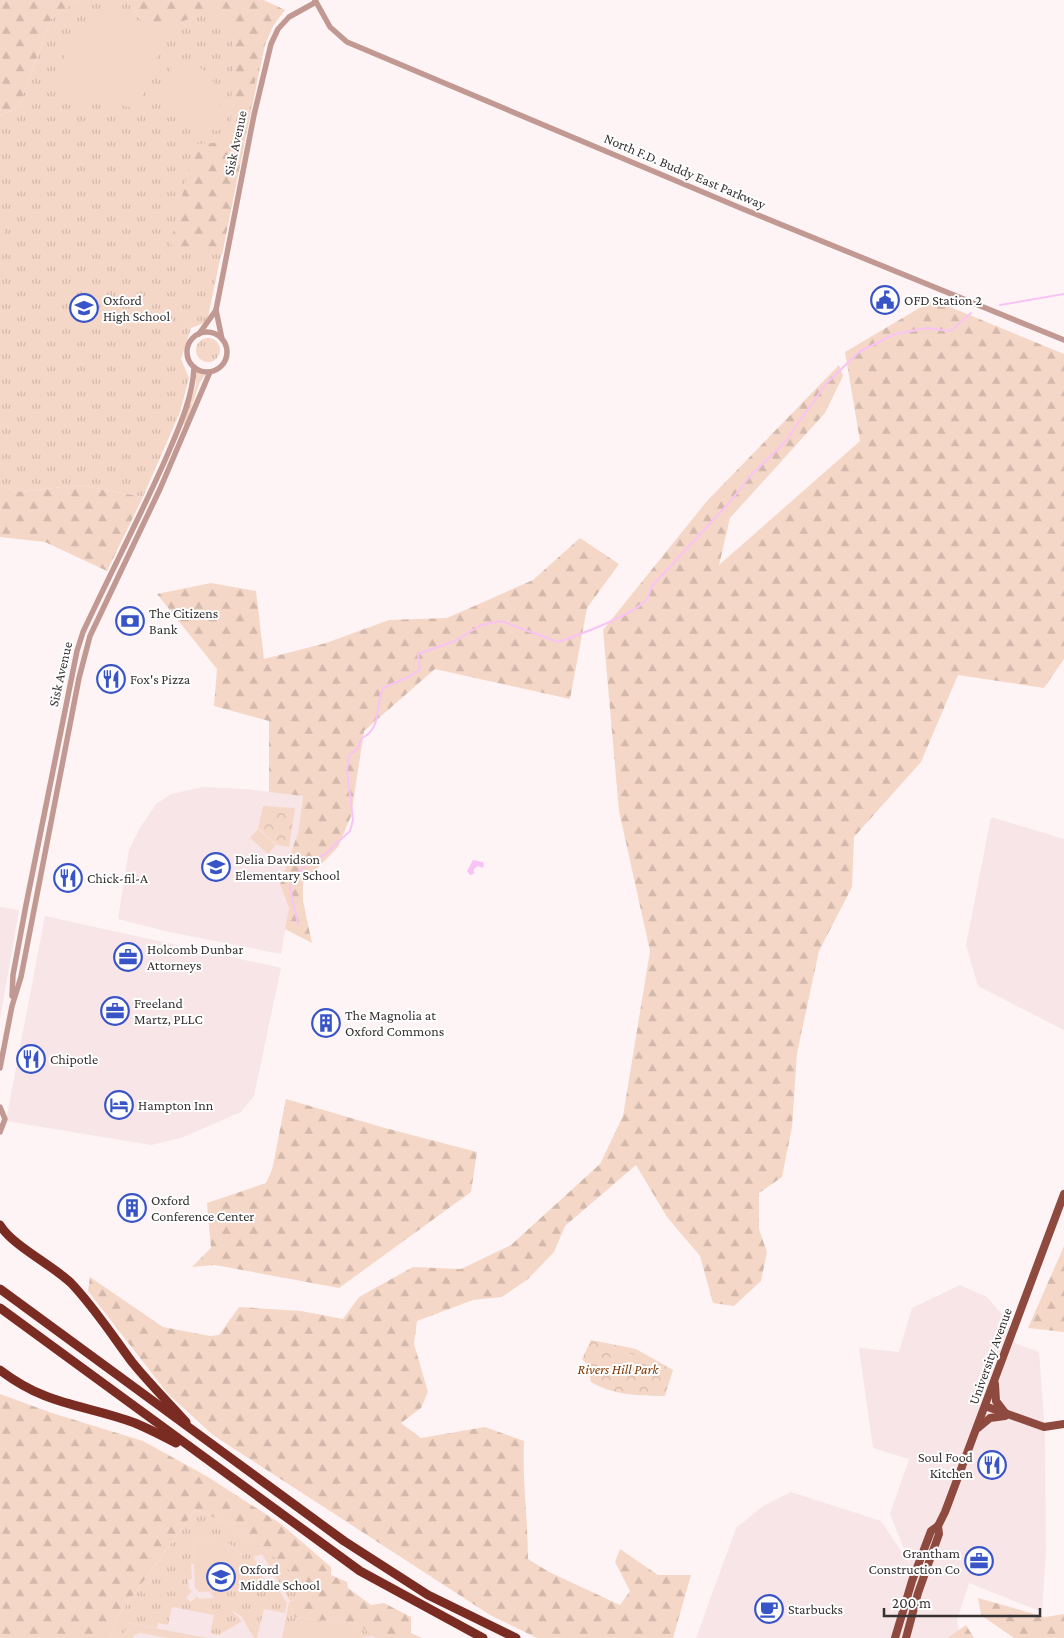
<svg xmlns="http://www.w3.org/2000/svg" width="1064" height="1638" font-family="'Crimson Pro',serif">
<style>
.built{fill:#f8e5e7}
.grass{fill:url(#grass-tufts);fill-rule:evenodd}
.forest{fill:url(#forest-firs)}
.park{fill:url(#park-crowns)}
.garden{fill:#f5d7c7}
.water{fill:#fac3f5}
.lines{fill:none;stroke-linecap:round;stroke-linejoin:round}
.stream{stroke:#fac3f5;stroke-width:2}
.minor{stroke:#c29992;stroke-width:5.5}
.major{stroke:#8f4a40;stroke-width:8}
.highway{stroke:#7a2b22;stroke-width:9}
.labels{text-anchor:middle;stroke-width:4;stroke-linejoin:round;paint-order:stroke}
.street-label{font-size:14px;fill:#373333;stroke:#fff}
.poi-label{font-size:14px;fill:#373333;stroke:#fff;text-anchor:start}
.park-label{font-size:14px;font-style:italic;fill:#7e3700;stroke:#fff}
</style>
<defs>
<pattern id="grass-tufts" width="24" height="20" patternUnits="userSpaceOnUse" patternTransform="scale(1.25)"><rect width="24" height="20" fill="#f5d7c7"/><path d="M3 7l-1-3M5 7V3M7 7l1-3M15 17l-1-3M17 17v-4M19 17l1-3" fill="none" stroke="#d3b9ab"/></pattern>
<pattern id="forest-firs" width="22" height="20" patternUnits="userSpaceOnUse" patternTransform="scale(1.25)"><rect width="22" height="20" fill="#f5d7c7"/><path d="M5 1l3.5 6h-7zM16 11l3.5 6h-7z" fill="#d3b9ab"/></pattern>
<pattern id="park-crowns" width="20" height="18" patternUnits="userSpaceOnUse" patternTransform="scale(1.25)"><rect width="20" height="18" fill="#f5d7c7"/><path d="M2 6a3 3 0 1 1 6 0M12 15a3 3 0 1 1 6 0" fill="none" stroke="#d3b9ab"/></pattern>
</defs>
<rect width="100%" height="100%" fill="#fef4f5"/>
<g class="built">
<polygon points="203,787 245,789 303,796 298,833 280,884 289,908 281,954 169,932 118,919 129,850 140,828 156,804 171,794"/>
<polygon points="991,817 1064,839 1064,1030 978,986 966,945"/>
<polygon points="0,907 19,910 0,1019"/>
<polygon points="45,916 281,968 254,1096 241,1112 181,1138 151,1145 6,1121"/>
<polygon points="960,1285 987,1297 1008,1321 1015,1343 1039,1352 1045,1433 1046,1551 1042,1612 969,1583 957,1620 960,1638 696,1638 736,1528 763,1506 791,1492 881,1521 911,1566 890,1514 909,1459 873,1448 859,1348 899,1352 912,1308"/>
<polygon points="210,1515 315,1591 375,1638 111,1638 116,1619"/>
</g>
<g class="grass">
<polygon points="78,0 127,0 142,21 192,18 227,0 263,0 285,10 273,26 265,45 208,317 204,323 191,328 181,359 189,378 180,412 143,497 79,485 21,492 0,486 0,116 19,106 51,19"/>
<circle cx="208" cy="350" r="12"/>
<polygon points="196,370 206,373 199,384 186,424 183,425 196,385"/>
<path d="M195,1510c45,14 84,52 120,81l-25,10 -28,-47 -8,3 10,25 9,-1 14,22 -2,10 -21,-4 -7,29h-3l-12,-21 -11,-7 11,11 -23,14 -9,-2 4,-18 -42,-8 -4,18 -10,-2 -1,5 -29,-5 -2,8 -8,7h-7l5,-19zM213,1537l18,8 11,10 4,35 -36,2 4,6 -15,1 -2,-3 -6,6 -5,-4 6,-7 -3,-2 -1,-9 4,-1 -1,-15h3l-1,-22z"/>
<polygon points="289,1602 295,1617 358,1624 373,1636 362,1638 282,1638"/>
</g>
<g class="forest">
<polygon points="0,0 78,0 51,19 19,106 0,116"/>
<path d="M127,0h136l22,10c-29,30 -30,81 -38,121l-16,-3 2,-104 -24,-14 -17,8 -27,9 -23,-6z"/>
<polygon points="230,142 244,146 222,255 170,245 195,144"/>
<path d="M933,300l131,54v305l-20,29 -86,-13 -37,87 -67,75 -2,50 -33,64 -22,102 -5,74 -10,50 -23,16v36l8,23 -6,29 -27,25 -21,-3 -13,-47 -33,-39 -31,-52 -71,61 -11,26 -26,27 -26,18 -29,3 -56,21 -3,23 14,48 -7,16 -20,15 20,15 64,-11 39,14c-2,39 4,79 4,118l21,13 71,33 10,-14 -15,-29 5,-13 38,26h33l-18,63h-136l-47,-23 -277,-180 -45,-41 -80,-103 2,-14 73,50 47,9 9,-1 20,-28 62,4 42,8 16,-22 54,-30 48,2 50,-24 89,-81 23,-48 27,-165 -31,-140 -16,-181 104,-129 132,-136 4,11 -18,37 -95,105 -11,47 141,-124 -15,-89z"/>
<polygon points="79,485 143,497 107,571 45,542 0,537 0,486 21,492"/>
<polygon points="580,538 619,564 587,608 570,699 435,669 364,731 351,816 338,847 303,883 303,901 312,943 285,929 289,908 280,884 298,833 303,796 269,792 269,721 214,706 217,669 157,594 211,583 256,591 264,659 326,643 389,620 447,618 533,580"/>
<polygon points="286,1099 385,1128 477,1152 471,1192 339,1288 215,1265 192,1267 211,1248 207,1203 266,1183 272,1170"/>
<polygon points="1064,1246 1064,1332 1028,1328"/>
<path d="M0,1394l52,19 91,28 65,36 73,47 50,43v8l16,7 1,6 23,17 13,-2 27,14v16l11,5h-47l-17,-14 -63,-7 -6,-15 25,-11c-36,-29 -74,-67 -119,-81l-79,109 -5,19h-111z"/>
<polygon points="978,1598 1045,1617 1064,1614 1064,1638 1014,1638 981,1615"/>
<polygon points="966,1625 974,1638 948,1638 949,1637"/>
</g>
<g class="park">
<polygon points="263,806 295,808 289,847 277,845 258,828"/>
<path d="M591,1340l45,9 37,21 -8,26c-25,0 -53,-1 -74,-14l-4,-18 -5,-5z"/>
</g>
<g class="garden">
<path d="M113,14l52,13 -14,51h-4c-5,29 -9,35 -37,23l-2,4 -53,-14c10,-34 13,-75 58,-77z"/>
<path d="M174,56c39,10 53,36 43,75l-23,-5 1,-5 -31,-6 -3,-6 9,-30 -2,-1z"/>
<polygon points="0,218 8,221 0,244"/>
<polygon points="258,829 276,845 268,854 250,838"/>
<polygon points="619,1350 644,1358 638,1377 613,1369"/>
<path d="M213,1537c24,7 42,27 33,53l-47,2 -4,-4 -2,-46z"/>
<polygon points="149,1580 161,1594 159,1596 142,1593"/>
<polygon points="299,1619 343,1627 341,1638 295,1638"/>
<polygon points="127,1623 207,1638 167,1638 141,1633 134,1635 133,1638 118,1638 126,1631"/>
</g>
<polygon class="water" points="473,860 483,862 484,865 483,868 478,866 474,869 474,874 470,875 467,871"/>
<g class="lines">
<g class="stream">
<polyline points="1000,305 1064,294"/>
<path d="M298,925l-8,-38 7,-13 14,-14 13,-5 26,-24 3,-11 -6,-51 2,-13 8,-7 5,-11c20,-9 13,-32 21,-50l27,-12 10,-7 -2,-15 37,-13 26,-16 20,-4 57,21c20,-7 74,-26 88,-42 3,-3 4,-10 6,-14l76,-82 24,-30 33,-32 40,-57 34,-33 36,-18 32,-6 24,3 20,-18"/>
</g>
<g class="minor">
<polyline points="315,0 330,27 347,42 743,209 1064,340"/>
<polyline points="216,310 222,339"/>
<circle cx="207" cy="352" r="20"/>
<polyline points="199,334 216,310 254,115 271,44 278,29 289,17 316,2"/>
<path d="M12,996l1,-21 13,-70 51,-254 6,-19c27,-58 57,-115 83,-174 12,-28 27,-60 28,-91"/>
<polyline points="0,1068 12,1006 21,977 79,678 90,636 160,489 210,372"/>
<polyline points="0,1107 5,1119 0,1132"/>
</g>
<g class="major">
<polyline points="995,1384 996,1401 1006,1414"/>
<polyline points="985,1406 1044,1427 1064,1424"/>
<polyline points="978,1428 990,1418 1005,1416"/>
<polyline points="895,1638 912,1581 931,1531 938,1526 945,1512 1064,1194"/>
<polyline points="906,1638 918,1593 939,1534 938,1526"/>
</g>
<g class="highway">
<path d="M0,1225c13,21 51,39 71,58 23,24 41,52 61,79 17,21 36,40 54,60"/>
<polyline points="0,1289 344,1541 428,1595 516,1638"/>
<polyline points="0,1308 360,1571 483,1638"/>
<path d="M0,1370c47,36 83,34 135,53 14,6 28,13 41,20"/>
</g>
</g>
<defs>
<symbol id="civic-ring" viewBox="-11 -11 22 22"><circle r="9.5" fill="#fff" stroke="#3954c6" stroke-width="1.5"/><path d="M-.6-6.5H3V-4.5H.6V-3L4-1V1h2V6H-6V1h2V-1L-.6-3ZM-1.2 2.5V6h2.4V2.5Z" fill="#3954c6"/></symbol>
<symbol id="school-ring" viewBox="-11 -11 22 22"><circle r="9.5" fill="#fff" stroke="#3954c6" stroke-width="1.5"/><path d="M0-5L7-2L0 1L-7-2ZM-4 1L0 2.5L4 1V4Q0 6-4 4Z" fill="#3954c6"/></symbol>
<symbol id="bank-ring" viewBox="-11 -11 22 22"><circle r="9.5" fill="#fff" stroke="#3954c6" stroke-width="1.5"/><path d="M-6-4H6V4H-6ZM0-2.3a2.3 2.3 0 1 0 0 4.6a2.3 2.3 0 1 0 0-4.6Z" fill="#3954c6"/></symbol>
<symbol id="restaurant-ring" viewBox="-11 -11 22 22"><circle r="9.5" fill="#fff" stroke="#3954c6" stroke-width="1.5"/><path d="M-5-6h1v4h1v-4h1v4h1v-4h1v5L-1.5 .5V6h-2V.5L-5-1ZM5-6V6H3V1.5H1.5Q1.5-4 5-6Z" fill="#3954c6"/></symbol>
<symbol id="office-ring" viewBox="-11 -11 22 22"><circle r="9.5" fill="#fff" stroke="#3954c6" stroke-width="1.5"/><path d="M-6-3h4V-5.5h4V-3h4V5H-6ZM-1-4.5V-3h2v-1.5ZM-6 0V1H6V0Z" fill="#3954c6"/></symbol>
<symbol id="building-ring" viewBox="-11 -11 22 22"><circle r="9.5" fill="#fff" stroke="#3954c6" stroke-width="1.5"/><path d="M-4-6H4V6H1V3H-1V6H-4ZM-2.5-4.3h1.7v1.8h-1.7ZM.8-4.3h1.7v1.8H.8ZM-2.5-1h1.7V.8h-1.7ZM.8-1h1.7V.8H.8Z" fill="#3954c6"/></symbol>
<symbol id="hotel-ring" viewBox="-11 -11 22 22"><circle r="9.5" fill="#fff" stroke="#3954c6" stroke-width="1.5"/><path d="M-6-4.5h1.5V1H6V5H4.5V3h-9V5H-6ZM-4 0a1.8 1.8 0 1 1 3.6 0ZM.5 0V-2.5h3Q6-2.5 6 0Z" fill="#3954c6"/></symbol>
<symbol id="cafe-ring" viewBox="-11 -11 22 22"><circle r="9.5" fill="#fff" stroke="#3954c6" stroke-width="1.5"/><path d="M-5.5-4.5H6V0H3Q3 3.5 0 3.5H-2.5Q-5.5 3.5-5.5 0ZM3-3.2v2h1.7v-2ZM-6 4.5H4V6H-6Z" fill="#3954c6"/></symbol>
</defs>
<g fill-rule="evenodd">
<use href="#civic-ring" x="869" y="284" width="32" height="32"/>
<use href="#school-ring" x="68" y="292" width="32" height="32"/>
<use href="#bank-ring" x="114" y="605" width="32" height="32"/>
<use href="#restaurant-ring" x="95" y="663" width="32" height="32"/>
<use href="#school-ring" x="200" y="851" width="32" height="32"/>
<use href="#restaurant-ring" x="52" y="862" width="32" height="32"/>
<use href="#office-ring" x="112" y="941" width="32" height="32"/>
<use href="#office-ring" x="99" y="995" width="32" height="32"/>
<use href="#building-ring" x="310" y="1007" width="32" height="32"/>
<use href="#restaurant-ring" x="15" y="1043" width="32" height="32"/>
<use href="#hotel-ring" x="103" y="1089" width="32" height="32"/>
<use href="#building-ring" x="116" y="1192" width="32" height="32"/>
<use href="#restaurant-ring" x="976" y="1449" width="32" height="32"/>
<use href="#office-ring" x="963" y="1545" width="32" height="32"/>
<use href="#school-ring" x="205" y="1561" width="32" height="32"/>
<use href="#cafe-ring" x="753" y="1593" width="32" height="32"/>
</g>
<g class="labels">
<g class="street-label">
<text transform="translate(235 143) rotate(-78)" y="5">Sisk Avenue</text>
<text transform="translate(685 171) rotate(23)" y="5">North F.D. Buddy East Parkway</text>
<text transform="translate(60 674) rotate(-77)" y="5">Sisk Avenue</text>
<text transform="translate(990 1356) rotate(-70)" y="5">University Avenue</text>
</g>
<g class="poi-label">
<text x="103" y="305">Oxford<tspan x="103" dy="16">High School</tspan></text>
<text x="904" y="305">OFD Station 2</text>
<text x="149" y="618">The Citizens<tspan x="149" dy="16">Bank</tspan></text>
<text x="130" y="684">Fox's Pizza</text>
<text x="235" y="864">Delia Davidson<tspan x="235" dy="16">Elementary School</tspan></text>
<text x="87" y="883">Chick-fil-A</text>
<text x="147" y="954">Holcomb Dunbar<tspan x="147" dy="16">Attorneys</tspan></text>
<text x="134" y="1008">Freeland<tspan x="134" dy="16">Martz, PLLC</tspan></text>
<text x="345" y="1020">The Magnolia at<tspan x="345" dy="16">Oxford Commons</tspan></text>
<text x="50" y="1064">Chipotle</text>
<text x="138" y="1110">Hampton Inn</text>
<text x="151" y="1205">Oxford<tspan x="151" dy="16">Conference Center</tspan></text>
<text x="973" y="1462" text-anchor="end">Soul Food<tspan x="973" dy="16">Kitchen</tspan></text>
<text x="960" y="1558" text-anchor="end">Grantham<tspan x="960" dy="16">Construction Co</tspan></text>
<text x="240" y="1574">Oxford<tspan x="240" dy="16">Middle School</tspan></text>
<text x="788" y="1614">Starbucks</text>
</g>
<g class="park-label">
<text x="618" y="1374">Rivers Hill Park</text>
</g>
</g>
<path d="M884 1608v8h156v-8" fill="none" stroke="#373333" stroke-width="2.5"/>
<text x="892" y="1608" font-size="15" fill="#373333" stroke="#ffffff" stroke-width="4" paint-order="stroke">200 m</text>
</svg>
